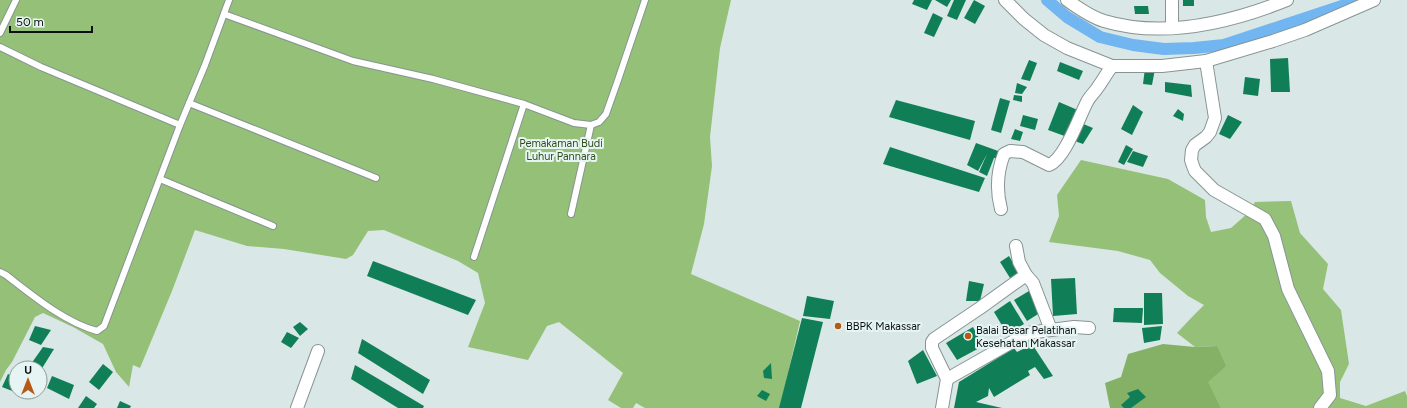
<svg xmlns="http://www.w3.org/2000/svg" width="1407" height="408" font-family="Figtree,sans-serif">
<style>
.green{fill:#95c078}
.forest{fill:#85b167}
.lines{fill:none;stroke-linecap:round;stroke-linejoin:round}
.canal{stroke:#71b5f1;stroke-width:12}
.building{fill:#107f57}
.service-casing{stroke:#879493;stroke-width:8}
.minor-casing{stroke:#879493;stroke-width:14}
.service{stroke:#fff;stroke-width:6}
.minor{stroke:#fff;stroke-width:12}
.poi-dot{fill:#b85816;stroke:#e6f5f3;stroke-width:1.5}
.labels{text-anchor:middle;stroke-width:4;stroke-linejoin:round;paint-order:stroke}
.park-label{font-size:11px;fill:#314e1a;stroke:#e6f5f3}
.poi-label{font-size:11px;fill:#0c1110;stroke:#e6f5f3;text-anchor:start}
</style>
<rect width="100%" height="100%" fill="#d9e8e6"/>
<g class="green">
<polygon points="0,0 731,0 720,48 710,137 712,166 704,224 691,274 800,321 780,408 645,408 636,403 633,408 621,408 608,400 623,373 559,322 547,326 528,360 468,347 485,303 478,273 458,261 384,230 368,231 353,255 346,259 284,249 247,246 195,230 172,291 140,368 133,365 129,387 116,372 103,344 73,327 43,313 35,317 12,362 6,370 0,382"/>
<polygon points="1081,160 1168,179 1205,200 1206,217 1211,232 1231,228 1248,213 1255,202 1291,201 1300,233 1328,264 1323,289 1341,310 1349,364 1340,382 1340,398 1366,406 1405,391 1407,396 1407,408 1221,408 1207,382 1217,346 1195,347 1177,333 1192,317 1204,305 1188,296 1160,273 1150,260 1118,251 1049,242 1059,216 1057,195"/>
</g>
<polygon class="forest" points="1163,344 1195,347 1217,346 1226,366 1208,382 1221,408 1110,408 1105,383 1121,377 1128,354"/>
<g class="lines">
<polyline class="canal" points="1047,0 1067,17 1100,37 1133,45 1164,49 1194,48 1224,45 1360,0"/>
</g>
<g class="building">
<polygon points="914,0 932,0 927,10 912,4"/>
<polygon points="935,0 951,0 947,7"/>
<polygon points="954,0 966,0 957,20 947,16"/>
<polygon points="974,0 985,6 975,24 964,18"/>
<rect x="1183" y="0" width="11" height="6"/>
<polygon points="1134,6 1148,6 1149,14 1135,14"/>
<polygon points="933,13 943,18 934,37 924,33"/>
<polygon points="1288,58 1290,92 1271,92 1270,59"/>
<polygon points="1029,60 1037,63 1030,81 1021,79"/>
<polygon points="1060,62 1083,71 1079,80 1057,71"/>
<polygon points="1145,68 1155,69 1152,85 1143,84"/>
<polygon points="1245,77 1260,79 1258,96 1243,94"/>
<polygon points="1165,82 1191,85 1192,97 1165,92"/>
<polygon points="1017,83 1027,87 1022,94 1015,93"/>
<polygon points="1014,95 1022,96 1022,102 1013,100"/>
<polygon points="1000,98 1010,101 1001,133 991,130"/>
<polygon points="896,100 975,121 970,140 889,117"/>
<polygon points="1059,102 1080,111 1070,138 1048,130"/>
<polygon points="1133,105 1143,112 1132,135 1121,129"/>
<polygon points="1178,109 1184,114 1183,121 1173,116"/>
<polygon points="1023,115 1038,119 1035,130 1020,126"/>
<polygon points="1228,115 1242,122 1230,139 1219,134"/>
<polygon points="1081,123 1093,128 1083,144 1072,140"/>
<polygon points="1015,129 1023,132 1020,141 1011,139"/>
<polygon points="976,143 1001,152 1001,158 994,158 987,176 979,172 987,154 978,171 967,165"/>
<polygon points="1126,145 1133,149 1124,165 1118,162"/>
<polygon points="890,147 985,178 979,192 883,164"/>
<polygon points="1133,151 1148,156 1143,167 1127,162"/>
<polygon points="1009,256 1019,273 1010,278 1000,262"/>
<polygon points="373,261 476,300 468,315 367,276"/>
<polygon points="1075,278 1077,314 1053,316 1051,279"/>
<polygon points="969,281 984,284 980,301 966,301"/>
<polygon points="1029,291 1043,311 1027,321 1014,300"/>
<polygon points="1144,293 1162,293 1163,324 1144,325"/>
<polygon points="807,296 834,301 830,319 803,316"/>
<polygon points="1010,301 1024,324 1007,334 994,312"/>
<polygon points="1114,308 1143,308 1142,323 1113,322"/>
<polygon points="802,318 823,322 801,408 779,408"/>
<polygon points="300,322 308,329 300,336 293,327"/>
<polygon points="35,326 51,330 41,345 29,340"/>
<polygon points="1162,326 1160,340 1144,343 1142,328"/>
<polygon points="973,327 983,346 957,360 946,343"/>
<polygon points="287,332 299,338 291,348 281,342"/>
<polygon points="362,339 430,380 423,394 358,353"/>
<polygon points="1030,341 1053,376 1044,379 1035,367 1028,371 1030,375 994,397 989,388 988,396 976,402 1002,408 954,408 959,382 1014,348 1017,352 1023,349 1020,344"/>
<polygon points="43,347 54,349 41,370 40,368 38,368 31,364"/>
<polygon points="923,350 937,376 917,384 908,361"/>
<polygon points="771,363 772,379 764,378 763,371"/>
<polygon points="103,364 113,372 99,390 89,382"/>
<polygon points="355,365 424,406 423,408 398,408 351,379"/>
<polygon points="8,374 16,378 16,392 27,392 25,396 2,387"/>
<polygon points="52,376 74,385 69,399 47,388"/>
<polygon points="1138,389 1146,397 1131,408 1124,408 1121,405 1130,397 1127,393"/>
<polygon points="762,390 770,394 766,401 757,396"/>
<polygon points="86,396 97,404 94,408 78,408"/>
<polygon points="120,401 131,406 130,408 117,408"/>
</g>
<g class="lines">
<defs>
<g id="service">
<polyline points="224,14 353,61 433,79 524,104 574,123 591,125 599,122 606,114 618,80 645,0"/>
<polyline points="0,33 16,0"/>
<polyline points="0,47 41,67 180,125"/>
<polyline points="189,103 376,178"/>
<polyline points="160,179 273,226"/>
<polyline points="571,214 591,125"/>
<polyline points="474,257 524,104"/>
<path d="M0,272l6,3c26,20 58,47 91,56l7,-5 76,-201 25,-60 24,-65"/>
</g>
<g id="minor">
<polyline points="1005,0 1024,19 1044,35 1067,48 1112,66 1162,66 1206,61 1273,41 1305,30 1374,0"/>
<path d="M1067,0c11,8 24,17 37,21 60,18 128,1 183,-21"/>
<polyline points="1172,0 1172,28"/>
<polyline points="1206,61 1215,118 1210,132 1206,137 1195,145 1192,150 1191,160 1193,166 1195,171 1214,190 1265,219 1274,236 1288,289 1328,371 1330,395 1320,408"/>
<path d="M1001,209c-5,-19 -4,-37 3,-55l6,-3 13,1 26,13c16,-6 30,-48 38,-63 3,-6 8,-10 11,-15 5,-7 9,-14 14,-21"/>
<polyline points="1016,246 1019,262 1026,275 1033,283 1051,330"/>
<polyline points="947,379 1028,333 1074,327 1089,328"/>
<polyline points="297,408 318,351"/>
<polyline points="942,408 947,379 932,348 932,342 934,339 980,308 1026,275"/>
</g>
</defs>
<use href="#service" class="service-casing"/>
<use href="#minor" class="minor-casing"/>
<use href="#service" class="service"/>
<use href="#minor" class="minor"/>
</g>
<g class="poi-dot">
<circle cx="838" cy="326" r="4"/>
<circle cx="968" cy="336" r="4"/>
</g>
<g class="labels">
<g class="park-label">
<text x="561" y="147">Pemakaman Budi<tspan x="561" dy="13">Luhur Pannara</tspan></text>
</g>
<g class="poi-label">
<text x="846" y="330">BBPK Makassar</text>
<text x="976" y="334">Balai Besar Pelatihan<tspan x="976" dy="13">Kesehatan Makassar</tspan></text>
</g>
</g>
<g transform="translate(28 380)"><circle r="19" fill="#e6f5f3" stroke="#8f9a98"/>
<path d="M0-3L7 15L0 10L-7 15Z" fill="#b85816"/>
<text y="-6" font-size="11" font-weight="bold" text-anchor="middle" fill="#0c1110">U</text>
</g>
<path d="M10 26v6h82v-6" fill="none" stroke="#0c1110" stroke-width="2"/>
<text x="16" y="26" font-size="12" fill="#0c1110" stroke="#e6f5f3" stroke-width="3" paint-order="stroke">50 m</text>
</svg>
